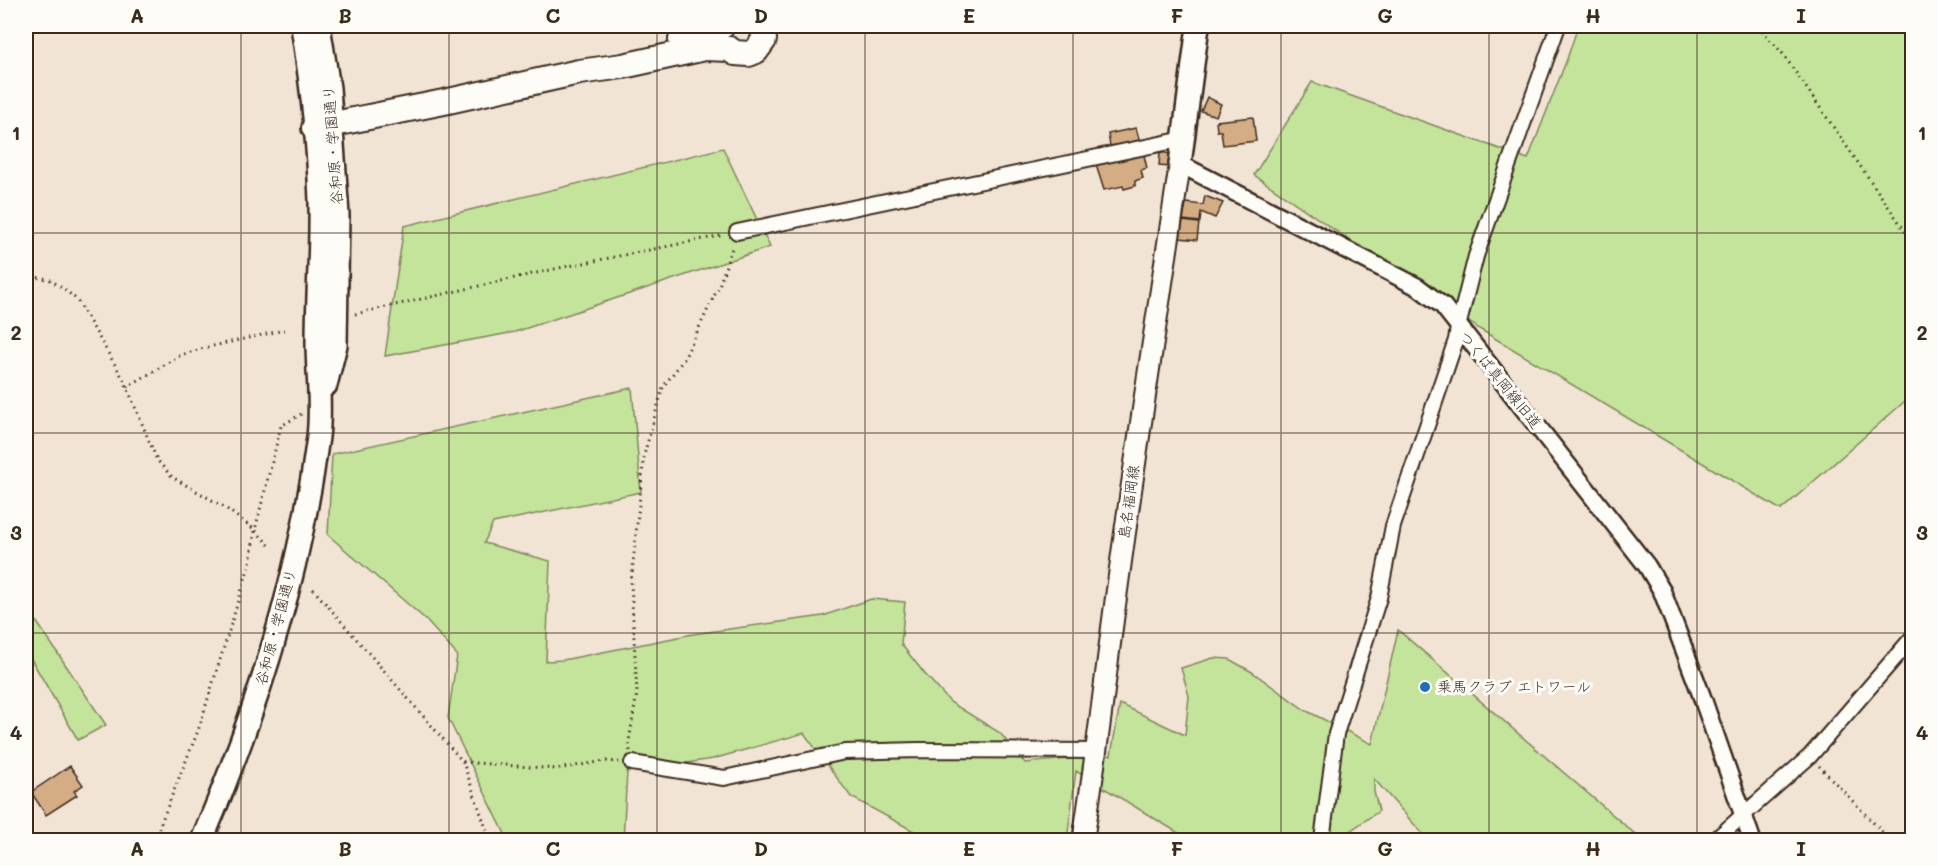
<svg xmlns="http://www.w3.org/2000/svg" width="1938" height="866" font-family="Mali,'Klee One',sans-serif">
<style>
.green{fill:#c4e39b;stroke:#80865c;stroke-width:1.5}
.building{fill:#d4ad85;stroke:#3b2a1e;stroke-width:1.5}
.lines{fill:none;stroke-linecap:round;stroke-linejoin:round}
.minor-casing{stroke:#3b2a1e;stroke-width:18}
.tertiary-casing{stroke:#3b2a1e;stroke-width:21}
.secondary-casing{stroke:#3b2a1e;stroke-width:24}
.primary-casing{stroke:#3b2a1e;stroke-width:26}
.motorway-casing{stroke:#3b2a1e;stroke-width:28}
.path{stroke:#3b2a1e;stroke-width:3;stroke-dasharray:1.5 4.5;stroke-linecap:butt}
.minor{stroke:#fdfcf7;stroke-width:14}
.tertiary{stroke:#fdfcf7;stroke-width:16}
.secondary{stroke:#fdfcf7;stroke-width:20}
.primary{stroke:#fdfcf7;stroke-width:21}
.motorway{stroke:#fdfcf7;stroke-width:24}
.grid{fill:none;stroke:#3b2a1e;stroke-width:1.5;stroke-opacity:0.55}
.poi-dot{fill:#1f6fb2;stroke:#fdfcf7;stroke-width:2}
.labels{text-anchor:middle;stroke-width:6;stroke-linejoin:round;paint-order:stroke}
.street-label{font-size:15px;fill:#3b2a1e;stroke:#fdfcf7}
.poi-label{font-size:15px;fill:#3b2a1e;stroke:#fdfcf7;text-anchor:start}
.neatline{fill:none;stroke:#3b2a1e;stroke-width:2}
.grid-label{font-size:20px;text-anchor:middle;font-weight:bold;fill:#3b2a1e}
</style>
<rect width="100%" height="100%" fill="#f1e4d5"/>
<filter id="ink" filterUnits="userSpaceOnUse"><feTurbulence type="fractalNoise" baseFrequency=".0167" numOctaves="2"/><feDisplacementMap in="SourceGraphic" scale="12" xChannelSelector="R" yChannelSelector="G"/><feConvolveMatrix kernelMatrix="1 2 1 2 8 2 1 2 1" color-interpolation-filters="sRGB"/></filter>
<g filter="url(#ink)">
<g class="green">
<polygon points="1578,26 1912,26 1912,395 1781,510 1481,330 1254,175 1312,82 1528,159 1567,59"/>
<polygon points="723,148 770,247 515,332 385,356 404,226"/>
<polygon points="632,388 641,492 493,523 484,543 550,561 546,661 563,660 693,634 823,616 871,599 905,602 901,644 924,673 950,702 1000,733 1025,763 1111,755 1120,704 1185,735 1189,696 1181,668 1213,658 1229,659 1252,672 1305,710 1372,744 1398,630 1642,840 1428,840 1374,779 1374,792 1379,811 1347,833 1351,840 1282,840 1278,833 1270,840 1190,840 1076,771 1067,840 930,840 851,797 804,733 713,759 627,772 623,840 508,840 448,718 457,655 424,618 328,535 332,454"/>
<polygon points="26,606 106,725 78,740 31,659 26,661"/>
</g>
<g class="building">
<polygon points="1207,97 1221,104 1216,116 1201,111"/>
<polygon points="1253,117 1256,141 1223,145 1221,131 1217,131 1216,121"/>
<polygon points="1136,128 1140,142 1110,146 1108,134"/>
<polygon points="1160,152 1171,154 1170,167 1159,166"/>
<polygon points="1138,154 1138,156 1144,155 1147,168 1141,170 1143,178 1135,181 1135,186 1124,189 1123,186 1104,190 1096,165"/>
<polygon points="1205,196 1223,203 1215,218 1201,212 1200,222 1183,220 1186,203 1203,205"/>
<polygon points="1183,221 1199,223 1197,240 1180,238"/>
<polygon points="70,766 83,785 74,791 77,795 46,815 31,792"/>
</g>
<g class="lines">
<defs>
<g id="minor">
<polyline points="737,232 1184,139"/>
<polyline points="632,763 724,778 845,752 918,750 1098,751"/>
<polyline points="1322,840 1336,734 1379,598 1393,526 1456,340 1458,327 1476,256 1558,26"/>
<polyline points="1715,840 1810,756 1912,638"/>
</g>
<polyline id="tertiary" points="1180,164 1418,287 1443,306 1647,566 1662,591 1701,694 1752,840"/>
<path id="secondary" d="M1083,840c14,-85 23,-171 35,-257 19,-140 41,-279 62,-419"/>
<g id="primary">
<polyline points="319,26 329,88 338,215 336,345 326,385"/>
<polyline points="1180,164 1198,26"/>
<path d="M202,840c55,-129 98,-264 116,-403 4,-32 -1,-63 -1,-95 0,-47 4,-94 3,-141 -2,-58 -9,-118 -18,-175"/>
</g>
<g id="motorway">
<polyline points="681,40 710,32 722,26"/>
<polyline points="314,128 444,102 579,72 623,66 705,48 729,49 735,53 749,54 756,51 764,40 763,26"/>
</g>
</defs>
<use href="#minor" class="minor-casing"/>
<use href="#tertiary" class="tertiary-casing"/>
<use href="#secondary" class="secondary-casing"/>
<use href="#primary" class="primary-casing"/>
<use href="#motorway" class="motorway-casing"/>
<g class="path">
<polyline points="1758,26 1783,54 1912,241"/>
<polyline points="26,276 49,279 63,288 77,300 124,380 157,460 172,477 224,507 255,530 271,547"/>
<polyline points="355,314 559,268 724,235"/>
<polyline points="127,387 181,355 204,348 284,330"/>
<polyline points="313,589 463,762 490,840"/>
<polyline points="630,751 629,741 637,693 631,583 644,455 663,387 684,359 719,286 733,245"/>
<polyline points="463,762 557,769 605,761 619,762"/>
<polyline points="1819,766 1890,840"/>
<polyline points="154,840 198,731 250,563 255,530 281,426 303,413"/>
</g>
<use href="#minor" class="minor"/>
<use href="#tertiary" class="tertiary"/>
<use href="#secondary" class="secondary"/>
<use href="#primary" class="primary"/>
<use href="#motorway" class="motorway"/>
</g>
</g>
<path class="grid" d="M241,26v814M449,26v814M657,26v814M865,26v814M1073,26v814M1281,26v814M1489,26v814M1697,26v814M26,233h1886M26,433h1886M26,633h1886"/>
<circle class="poi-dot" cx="1425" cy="687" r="6"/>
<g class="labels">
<g class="street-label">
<text transform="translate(333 145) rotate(-94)" y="5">谷和原・学園通り</text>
<text transform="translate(1500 380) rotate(51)" y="5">つくば真岡線旧道</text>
<text transform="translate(1129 502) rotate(-82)" y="5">島名福岡線</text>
<text transform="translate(276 627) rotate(-75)" y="5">谷和原・学園通り</text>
</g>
<g class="poi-label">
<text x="1437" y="692">乗馬クラブ エトワール</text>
</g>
</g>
<rect width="1938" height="866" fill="none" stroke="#fdfcf7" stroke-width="66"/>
<rect x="33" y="33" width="1872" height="800" class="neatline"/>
<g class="grid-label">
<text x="137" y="23">A</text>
<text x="345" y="23">B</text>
<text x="553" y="23">C</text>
<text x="761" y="23">D</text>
<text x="969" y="23">E</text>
<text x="1177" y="23">F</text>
<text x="1385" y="23">G</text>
<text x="1593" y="23">H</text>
<text x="1801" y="23">I</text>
<text x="16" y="140">1</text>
<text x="1922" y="140">1</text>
<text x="16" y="340">2</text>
<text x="1922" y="340">2</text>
<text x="16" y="540">3</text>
<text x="1922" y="540">3</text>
<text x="16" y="740">4</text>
<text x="1922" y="740">4</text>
<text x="137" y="856">A</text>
<text x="345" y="856">B</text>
<text x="553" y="856">C</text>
<text x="761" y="856">D</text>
<text x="969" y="856">E</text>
<text x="1177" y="856">F</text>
<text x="1385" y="856">G</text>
<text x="1593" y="856">H</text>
<text x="1801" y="856">I</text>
</g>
</svg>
